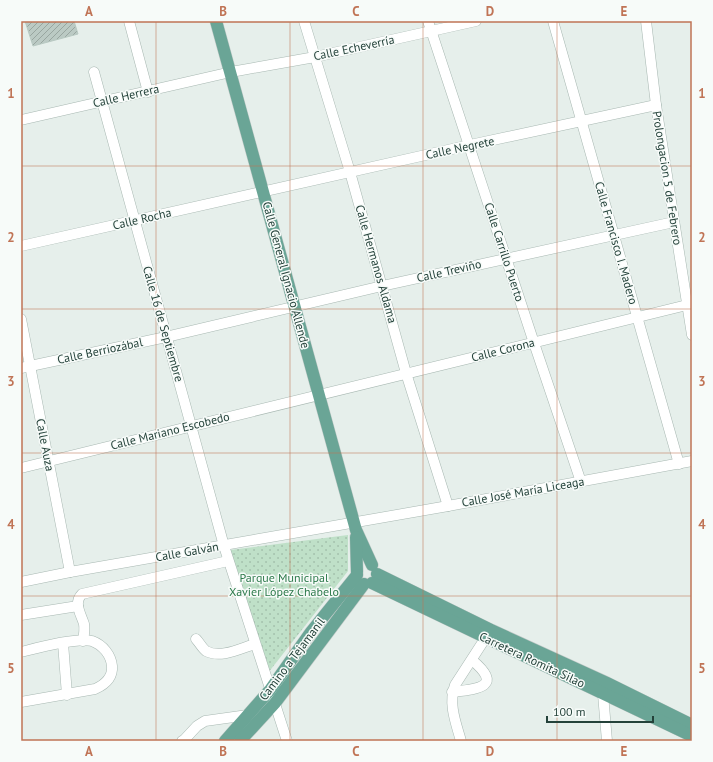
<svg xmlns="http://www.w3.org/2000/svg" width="713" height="762" font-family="'PT Sans',sans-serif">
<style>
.park{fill:url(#park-dots)}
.building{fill:url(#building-hatch);stroke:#b8c9c2}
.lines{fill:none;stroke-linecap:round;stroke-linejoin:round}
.minor-casing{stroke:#a8b8b2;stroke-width:11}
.major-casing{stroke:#c2cac8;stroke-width:13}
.minor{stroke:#fff;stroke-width:10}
.major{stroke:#6aa596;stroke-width:12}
.grid{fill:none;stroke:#c07456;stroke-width:1;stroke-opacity:0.55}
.labels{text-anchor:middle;stroke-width:3;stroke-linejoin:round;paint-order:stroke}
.street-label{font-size:12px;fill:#24423a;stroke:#f7fbf9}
.park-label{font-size:12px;fill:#2d7a4b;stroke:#f7fbf9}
.neatline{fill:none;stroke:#c07456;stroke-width:1.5}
.grid-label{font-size:13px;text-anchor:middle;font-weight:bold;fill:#c07456}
</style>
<defs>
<pattern id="park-dots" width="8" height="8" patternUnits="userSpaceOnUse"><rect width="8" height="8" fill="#bfe0c8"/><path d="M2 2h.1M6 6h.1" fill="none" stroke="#a4c1ad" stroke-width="1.8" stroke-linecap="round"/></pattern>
<pattern id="building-hatch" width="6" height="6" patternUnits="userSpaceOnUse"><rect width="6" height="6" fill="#bbcac4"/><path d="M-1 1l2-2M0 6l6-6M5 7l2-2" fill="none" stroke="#98a6a0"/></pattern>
</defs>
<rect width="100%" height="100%" fill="#e6efeb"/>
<polygon class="park" points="348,535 348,571 268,673 230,550"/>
<polygon class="building" points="25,21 74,21 78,34 33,46"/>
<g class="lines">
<defs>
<g id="minor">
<polyline points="129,21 148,92"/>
<polyline points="304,21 350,172 406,373 448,506"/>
<polyline points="428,21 534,343 581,482"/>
<polyline points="553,21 679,464"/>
<polyline points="646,21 656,105 692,335"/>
<polyline points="94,72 224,546 287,741"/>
<polyline points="21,120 231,72 315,57 476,21"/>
<polyline points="21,246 470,145 656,105"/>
<polyline points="21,319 70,572"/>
<polyline points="21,368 166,337 382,286 674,222"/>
<polyline points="21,468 687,305"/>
<polyline points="21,582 70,572 448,506 692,461"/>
<polyline points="21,615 78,606"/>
<path d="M196,639c3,3 6,9 10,12 15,8 35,-3 49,-7"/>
<path d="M83,641c1,-6 2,-11 1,-17 -3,-10 -11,-21 -2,-30l146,-33"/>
<polyline points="63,643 67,695"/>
<path d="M21,652c16,-4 56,-15 71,-11 11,4 19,14 20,25 1,12 -8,19 -17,23l-74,13"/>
<polyline points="605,687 603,694 607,741"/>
<path d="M452,692c26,-3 52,-5 20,-32"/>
<polyline points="182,741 184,740 197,726 205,721 248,715"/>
<path d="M461,741c-5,-18 -13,-37 -6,-56l35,-54"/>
</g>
<g id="major">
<polyline points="216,21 356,530 372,565"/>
<polyline points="356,537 357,572"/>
<polyline points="377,574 491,630 607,683 692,725"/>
<polyline points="372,583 692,736"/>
<polyline points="225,741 270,690 311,632 357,575"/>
<polyline points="240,741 275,703 364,584"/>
</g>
</defs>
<use href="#minor" class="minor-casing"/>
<use href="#major" class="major-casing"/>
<use href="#minor" class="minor"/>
<use href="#major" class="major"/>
</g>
<path class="grid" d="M156,21v720M290,21v720M423,21v720M557,21v720M21,166h671M21,309h671M21,453h671M21,596h671"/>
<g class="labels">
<g class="street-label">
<text transform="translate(354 48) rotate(-12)" y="4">Calle Echeverría</text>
<text transform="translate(126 96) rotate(-13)" y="4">Calle Herrera</text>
<text transform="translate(460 148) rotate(-12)" y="4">Calle Negrete</text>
<text transform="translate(667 178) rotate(81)" y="4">Prolongacion 5 de Febrero</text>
<text transform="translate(142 219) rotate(-13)" y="4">Calle Rocha</text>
<text transform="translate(616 243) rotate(74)" y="4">Calle Francisco I. Madero</text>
<text transform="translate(504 252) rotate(72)" y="4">Calle Carrillo Puerto</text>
<text transform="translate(376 264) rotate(74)" y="4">Calle Hermanos Aldama</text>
<text transform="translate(449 271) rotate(-13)" y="4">Calle Treviño</text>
<text transform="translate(286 275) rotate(75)" y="4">Calle General Ignacio Allende</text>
<text transform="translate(163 324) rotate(74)" y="4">Calle 16 de Septiembre</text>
<text transform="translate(503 350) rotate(-14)" y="4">Calle Corona</text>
<text transform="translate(100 351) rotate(-12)" y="4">Calle Berriozábal</text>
<text transform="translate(170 431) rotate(-14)" y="4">Calle Mariano Escobedo</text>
<text transform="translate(45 445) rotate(79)" y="4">Calle Auza</text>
<text transform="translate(523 492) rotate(-10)" y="4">Calle José María Liceaga</text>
<text transform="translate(187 552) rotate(-10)" y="4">Calle Galván</text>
<text transform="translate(292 659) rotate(-53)" y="4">Camino a Tejamanil</text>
<text transform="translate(532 660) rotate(25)" y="4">Carretera Romita Silao</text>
</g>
<g class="park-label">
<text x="284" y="582">Parque Municipal<tspan x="284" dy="14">Xavier López Chabelo</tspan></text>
</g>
</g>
<rect width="713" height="762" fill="none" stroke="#f7fbf9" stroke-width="44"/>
<path d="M547 716v6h106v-6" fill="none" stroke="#24423a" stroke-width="2"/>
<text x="553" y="716" font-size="12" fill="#24423a" stroke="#f7fbf9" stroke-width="3" paint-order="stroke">100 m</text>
<rect x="22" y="22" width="669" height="718" class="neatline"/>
<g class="grid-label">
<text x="89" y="16">A</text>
<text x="223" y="16">B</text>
<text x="356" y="16">C</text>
<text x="490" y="16">D</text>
<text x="624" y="16">E</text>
<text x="11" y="98">1</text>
<text x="702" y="98">1</text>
<text x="11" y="242">2</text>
<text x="702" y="242">2</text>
<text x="11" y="386">3</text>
<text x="702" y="386">3</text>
<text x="11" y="529">4</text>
<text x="702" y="529">4</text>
<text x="11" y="673">5</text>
<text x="702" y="673">5</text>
<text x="89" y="756">A</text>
<text x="223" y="756">B</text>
<text x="356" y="756">C</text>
<text x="490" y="756">D</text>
<text x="624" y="756">E</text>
</g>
</svg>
